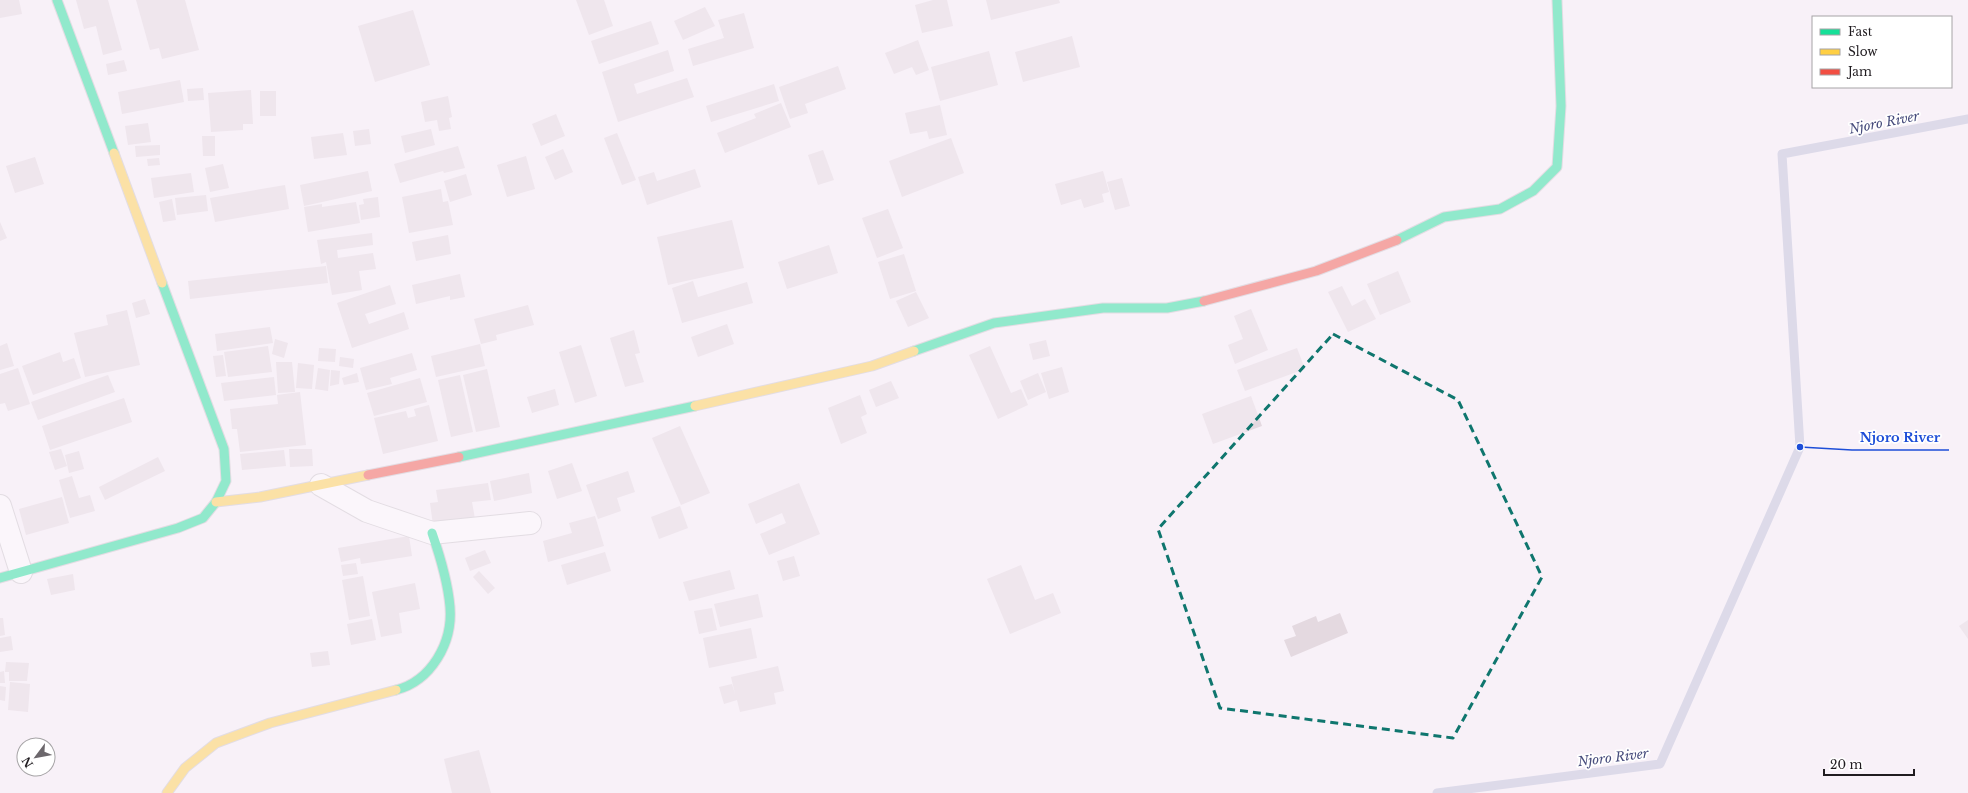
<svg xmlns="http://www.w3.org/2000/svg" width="1968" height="793" font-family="'Libre Baskerville',serif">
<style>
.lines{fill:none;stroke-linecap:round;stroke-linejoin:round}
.stream{stroke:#bcbfd8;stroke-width:9}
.building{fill:#e4d9e0}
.street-casing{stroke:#cac5ca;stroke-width:24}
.fast-casing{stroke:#cac5ca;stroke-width:11}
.slow-casing{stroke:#cac5ca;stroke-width:11}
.jam-casing{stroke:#cac5ca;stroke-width:11}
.street{stroke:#fefdfe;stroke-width:22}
.fast{stroke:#16e098;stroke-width:9}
.slow{stroke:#ffcf43;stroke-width:9}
.jam{stroke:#f24e42;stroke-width:9}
.marked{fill:none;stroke:#0f766e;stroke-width:3;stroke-dasharray:8 5;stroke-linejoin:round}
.labels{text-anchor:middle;stroke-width:3.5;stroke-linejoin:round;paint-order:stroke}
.water-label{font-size:13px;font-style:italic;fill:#474c7c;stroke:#fff}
.leader{fill:none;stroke:#1d4ed8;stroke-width:1.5}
.callout-dot{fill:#1d4ed8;stroke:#fff;stroke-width:1.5}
.callout-label{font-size:13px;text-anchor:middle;font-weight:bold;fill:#1d4ed8;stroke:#fff;stroke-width:3.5;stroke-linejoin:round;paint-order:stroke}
</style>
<rect width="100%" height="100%" fill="#f8f1f8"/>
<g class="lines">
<polyline class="stream" points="1437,793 1660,764 1800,447 1782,154 1968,119"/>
</g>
<g class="building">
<polygon points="0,0 19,0 22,14 0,18"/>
<polygon points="76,0 108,0 122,50 103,55 96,26 84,29"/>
<polygon points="136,0 185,0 199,50 162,59 159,48 150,50"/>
<polygon points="576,0 604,0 613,26 589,35"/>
<polygon points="933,0 947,0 953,26 922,33 915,5"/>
<polygon points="986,0 1059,0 1060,3 991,20"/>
<polygon points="705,7 715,26 683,40 674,21"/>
<polygon points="413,10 430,65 375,82 358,26"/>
<polygon points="744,13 754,48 693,66 688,49 724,38 718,20"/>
<polygon points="651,21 659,44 599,64 591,41"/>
<polygon points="1072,36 1080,67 1023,82 1015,52"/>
<polygon points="918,40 929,70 916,75 912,67 894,74 885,53"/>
<polygon points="668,50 674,71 634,84 637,94 687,78 694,97 618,122 602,72"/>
<polygon points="989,51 998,85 940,101 931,67"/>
<polygon points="124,60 127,71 108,75 106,64"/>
<polygon points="838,66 846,89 805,104 808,113 790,119 779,87"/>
<polygon points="180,80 184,102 122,114 118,92"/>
<polygon points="774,84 779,101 711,122 706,106"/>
<polygon points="203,88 204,100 188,101 187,89"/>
<polygon points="251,90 253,124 243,124 243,130 211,132 208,93"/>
<rect x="260" y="91" width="16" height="25"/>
<polygon points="448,96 452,117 449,118 451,129 439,131 437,120 425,122 421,102"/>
<polygon points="781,103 791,127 725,153 717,133 756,118 754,114"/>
<polygon points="940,105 947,135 929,139 927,131 910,134 905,113"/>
<polygon points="556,114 565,136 541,146 532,124"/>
<polygon points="148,123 151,142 128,145 125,126"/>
<polygon points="369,129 371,144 355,146 353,131"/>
<polygon points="431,129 435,145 405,153 401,136"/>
<polygon points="343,133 347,155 314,159 311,137"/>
<polygon points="617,133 636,180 622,185 604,138"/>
<polygon points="202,136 215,136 215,156 203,156"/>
<polygon points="951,138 964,173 902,197 889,161"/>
<polygon points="160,145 160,155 136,157 135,146"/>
<polygon points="458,146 465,168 444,173 443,171 400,183 394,164"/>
<polygon points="563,149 573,172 555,180 545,157"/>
<polygon points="823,150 834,180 818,185 808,155"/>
<polygon points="526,156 535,189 507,197 497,165"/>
<polygon points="35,157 44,184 15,193 6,166"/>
<polygon points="159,158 160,165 148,166 147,159"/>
<polygon points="223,164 229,188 210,192 205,168"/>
<polygon points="695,169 701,187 647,205 638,177 654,172 657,181"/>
<polygon points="368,171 372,191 304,206 300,185"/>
<polygon points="1103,171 1109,192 1102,194 1104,202 1084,208 1081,199 1061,205 1055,184"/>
<polygon points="191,173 194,192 154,198 151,178"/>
<polygon points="466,174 472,195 450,202 444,181"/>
<polygon points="1122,178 1130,206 1115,210 1107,182"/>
<polygon points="285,185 289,209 215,222 210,198"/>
<polygon points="441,189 443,202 448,201 453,225 409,233 402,197"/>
<polygon points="206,195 208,211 177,215 175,198"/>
<polygon points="378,197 380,217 361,220 359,205 364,204 363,199"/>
<polygon points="172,199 176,220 163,222 159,202"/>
<polygon points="356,202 360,223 308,232 304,207 322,204 322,207"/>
<polygon points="888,209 903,248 877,258 862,218"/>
<polygon points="732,220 744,268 668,285 657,237"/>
<polygon points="0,222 7,238 0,241"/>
<polygon points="372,233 373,245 337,250 338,258 373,253 376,269 359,271 362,290 332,295 326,262 321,264 317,240"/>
<polygon points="448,235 451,254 416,261 412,242"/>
<polygon points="829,245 838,273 787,289 778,262"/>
<polygon points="904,254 916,291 890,299 878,262"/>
<polygon points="326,266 328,283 190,299 188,281"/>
<polygon points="1398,271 1411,302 1380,315 1367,284"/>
<polygon points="460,274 465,297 450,300 450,296 416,304 412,285"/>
<polygon points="693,281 698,297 747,282 753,303 682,323 672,288"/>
<polygon points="390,285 396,304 365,314 369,324 404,312 409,329 352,348 337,303"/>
<polygon points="1342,286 1352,306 1365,299 1376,319 1348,332 1328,292"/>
<polygon points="916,292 929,318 908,327 896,301"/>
<polygon points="145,299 150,314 136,318 132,303"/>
<polygon points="528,305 534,325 496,335 497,340 481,344 474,319"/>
<polygon points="1251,309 1268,350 1235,364 1228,345 1243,339 1234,316"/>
<polygon points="127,310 140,365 85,377 74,333 108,325 106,315"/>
<polygon points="727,324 734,344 698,357 691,337"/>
<polygon points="270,327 273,343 217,351 215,334"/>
<polygon points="634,330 640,353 635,354 644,382 625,387 610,338"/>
<polygon points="275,339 288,343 284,358 272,354"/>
<polygon points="1046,340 1050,356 1033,360 1029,344"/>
<polygon points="7,343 14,366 0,370 0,346"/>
<polygon points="480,344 485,366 436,377 431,356"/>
<polygon points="581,345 597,396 575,403 559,352"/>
<polygon points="268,346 272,372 228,377 224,352"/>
<polygon points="990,346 1011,393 1021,389 1028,405 998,419 969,355"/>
<polygon points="319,348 336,349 335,362 318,361"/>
<polygon points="1297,348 1305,369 1245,391 1237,370"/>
<polygon points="60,352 63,362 74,358 81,378 33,395 22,366"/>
<polygon points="412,353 417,370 390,378 392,384 366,390 360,368"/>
<polygon points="223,355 226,376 216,377 213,356"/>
<polygon points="340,357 354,359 353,368 339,366"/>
<polygon points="276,362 292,362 295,392 278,393"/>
<polygon points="298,363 314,365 312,389 296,388"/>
<polygon points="1062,367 1069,392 1049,399 1041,373"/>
<polygon points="18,368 30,404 8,411 5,403 0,404 0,374"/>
<polygon points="318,368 330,370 328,391 315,389"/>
<polygon points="487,369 500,427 476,432 463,375"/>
<polygon points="331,370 340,371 339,384 330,386"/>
<polygon points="357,373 359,382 344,385 342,378"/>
<polygon points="1038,373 1046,392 1028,400 1020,381"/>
<polygon points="108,375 115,392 38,420 31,402"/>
<polygon points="460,375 473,432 451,437 438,380"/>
<polygon points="274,377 276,395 224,401 221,383"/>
<polygon points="420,378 427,402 374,416 367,393"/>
<polygon points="891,381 899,398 876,407 869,390"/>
<polygon points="555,389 559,405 532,413 527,397"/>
<polygon points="300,392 306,445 240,452 237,429 232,429 230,409 278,404 277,395"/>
<polygon points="860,395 867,414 861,417 867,433 841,444 828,408"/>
<polygon points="1251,396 1262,426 1213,444 1202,414"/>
<polygon points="124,398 132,422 50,450 42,426"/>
<polygon points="429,405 438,441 383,454 374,418 406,411 408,418 416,416 414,409"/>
<polygon points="680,426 710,493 681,505 652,438"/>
<polygon points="61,449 67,466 55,470 49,452"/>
<polygon points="289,449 312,449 313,466 290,467"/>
<polygon points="284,450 286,466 242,470 240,454"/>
<polygon points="79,451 84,469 69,473 65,455"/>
<polygon points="158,457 165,471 105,500 99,487"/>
<polygon points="572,463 582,491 557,499 548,471"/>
<polygon points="628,471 635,492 617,498 621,511 598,519 586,485"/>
<polygon points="529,473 532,493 494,501 490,481"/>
<polygon points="72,476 79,498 90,495 95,511 70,518 59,480"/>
<polygon points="488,483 491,500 472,502 475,519 433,525 430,503 438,502 436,490"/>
<polygon points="799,483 820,534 769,555 760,534 786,523 782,513 756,524 748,504"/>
<polygon points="62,497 69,523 26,535 19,509"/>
<polygon points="680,506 688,528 659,539 651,517"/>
<polygon points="595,516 604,546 548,562 543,541 572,533 569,523"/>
<polygon points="409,536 412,556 361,564 360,558 341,562 338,548"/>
<polygon points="485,550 491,563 470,571 465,558"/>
<polygon points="605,552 611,571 567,585 561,565"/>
<polygon points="794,556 800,576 783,581 777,561"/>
<polygon points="356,563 358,574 343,576 341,565"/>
<polygon points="1021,565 1035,600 1053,593 1061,613 1010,634 987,579"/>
<polygon points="730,570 735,589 689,601 683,582"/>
<polygon points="479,571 495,588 488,594 473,577"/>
<polygon points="73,574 75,590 51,595 47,579"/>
<polygon points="363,576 370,616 349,620 342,580"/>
<polygon points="415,583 420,609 399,613 402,633 381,637 372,592"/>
<polygon points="758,594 763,617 720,627 714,604"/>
<polygon points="712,608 717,630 699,634 694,611"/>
<polygon points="1340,613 1348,633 1291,657 1284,640 1296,636 1292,626 1316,616 1318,622"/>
<polygon points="0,618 3,618 5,635 0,636"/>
<polygon points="372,619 376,640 351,645 347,624"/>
<polygon points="1968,620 1968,639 1959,626"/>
<polygon points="751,628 757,658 709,668 703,638"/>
<polygon points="11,636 13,650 0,652 0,638"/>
<polygon points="328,651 330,665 312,667 310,653"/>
<polygon points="6,662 29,663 27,681 9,681 9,672 5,672"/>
<polygon points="778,666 784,691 774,693 776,704 740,712 737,700 724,704 719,687 732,684 735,694 731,677"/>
<polygon points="4,671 5,683 0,683 0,672"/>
<polygon points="10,682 30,684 28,712 8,710"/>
<polygon points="0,686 6,687 5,701 0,700"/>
<polygon points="479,750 491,793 452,793 444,759"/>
</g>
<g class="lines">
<defs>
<g id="street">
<polyline points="321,485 367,511 432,533 530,523"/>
<polyline points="0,506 21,572"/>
</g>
<g id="fast">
<polyline points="57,0 114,153"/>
<polyline points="1397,240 1444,217 1500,209 1533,191 1557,167 1561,106 1557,0"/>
<polyline points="914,351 994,323 1103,308 1167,308 1204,301"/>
<polyline points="459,457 695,406"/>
<polyline points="0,578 178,528 203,518 216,502 226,481 224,449 162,283"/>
<path d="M396,690c35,-9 57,-47 54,-83 -2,-24 -10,-51 -18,-74"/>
</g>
<g id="slow">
<polyline points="114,153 162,283"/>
<polyline points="695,406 872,366 914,351"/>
<polyline points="216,502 260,497 368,475"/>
<polyline points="167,793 185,768 216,743 270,723 396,690"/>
</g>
<g id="jam">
<polyline points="1204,301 1316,271 1397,240"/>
<polyline points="368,475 459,457"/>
</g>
</defs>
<use href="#street" class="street-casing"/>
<use href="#fast" class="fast-casing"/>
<use href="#slow" class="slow-casing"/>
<use href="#jam" class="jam-casing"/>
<use href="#street" class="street"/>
<use href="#fast" class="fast"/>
<use href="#slow" class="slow"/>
<use href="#jam" class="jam"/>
</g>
<path d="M0 0H1968V793H0ZM1333,334l125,66 84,177 -89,161 -233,-30 -62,-179z" fill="#f8f1f8" fill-opacity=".55" fill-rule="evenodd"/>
<path class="marked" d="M1333,334l125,66 84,177 -89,161 -233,-30 -62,-179z"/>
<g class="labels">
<g class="water-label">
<text transform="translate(1884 122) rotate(-11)" y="5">Njoro River</text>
<text transform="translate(1613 757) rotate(-7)" y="5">Njoro River</text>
</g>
</g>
<path class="leader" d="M1800 447L1852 450H1949"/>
<circle class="callout-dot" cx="1800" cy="447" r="4"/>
<g class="callout-label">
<text x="1900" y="442">Njoro River</text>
</g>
<rect x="1812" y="16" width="140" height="72" fill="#ffffff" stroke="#a6a4a6"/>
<rect x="1820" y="29" width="20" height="6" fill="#16e098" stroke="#a6a4a6"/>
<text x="1848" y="36" font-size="12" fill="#201c20">Fast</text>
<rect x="1820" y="49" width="20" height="6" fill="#ffcf43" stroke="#a6a4a6"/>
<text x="1848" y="56" font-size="12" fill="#201c20">Slow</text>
<rect x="1820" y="69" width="20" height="6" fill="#f24e42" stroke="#a6a4a6"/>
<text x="1848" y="76" font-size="12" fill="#201c20">Jam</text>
<g transform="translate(36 757) rotate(238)"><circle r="19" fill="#ffffff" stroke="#a6a4a6"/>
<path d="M0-3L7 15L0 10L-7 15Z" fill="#6c676c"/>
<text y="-6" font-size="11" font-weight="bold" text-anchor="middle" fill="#201c20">N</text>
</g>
<path d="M1824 769v6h90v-6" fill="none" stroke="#201c20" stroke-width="2"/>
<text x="1830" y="769" font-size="12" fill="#201c20" stroke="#ffffff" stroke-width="3" paint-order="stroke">20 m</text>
</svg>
